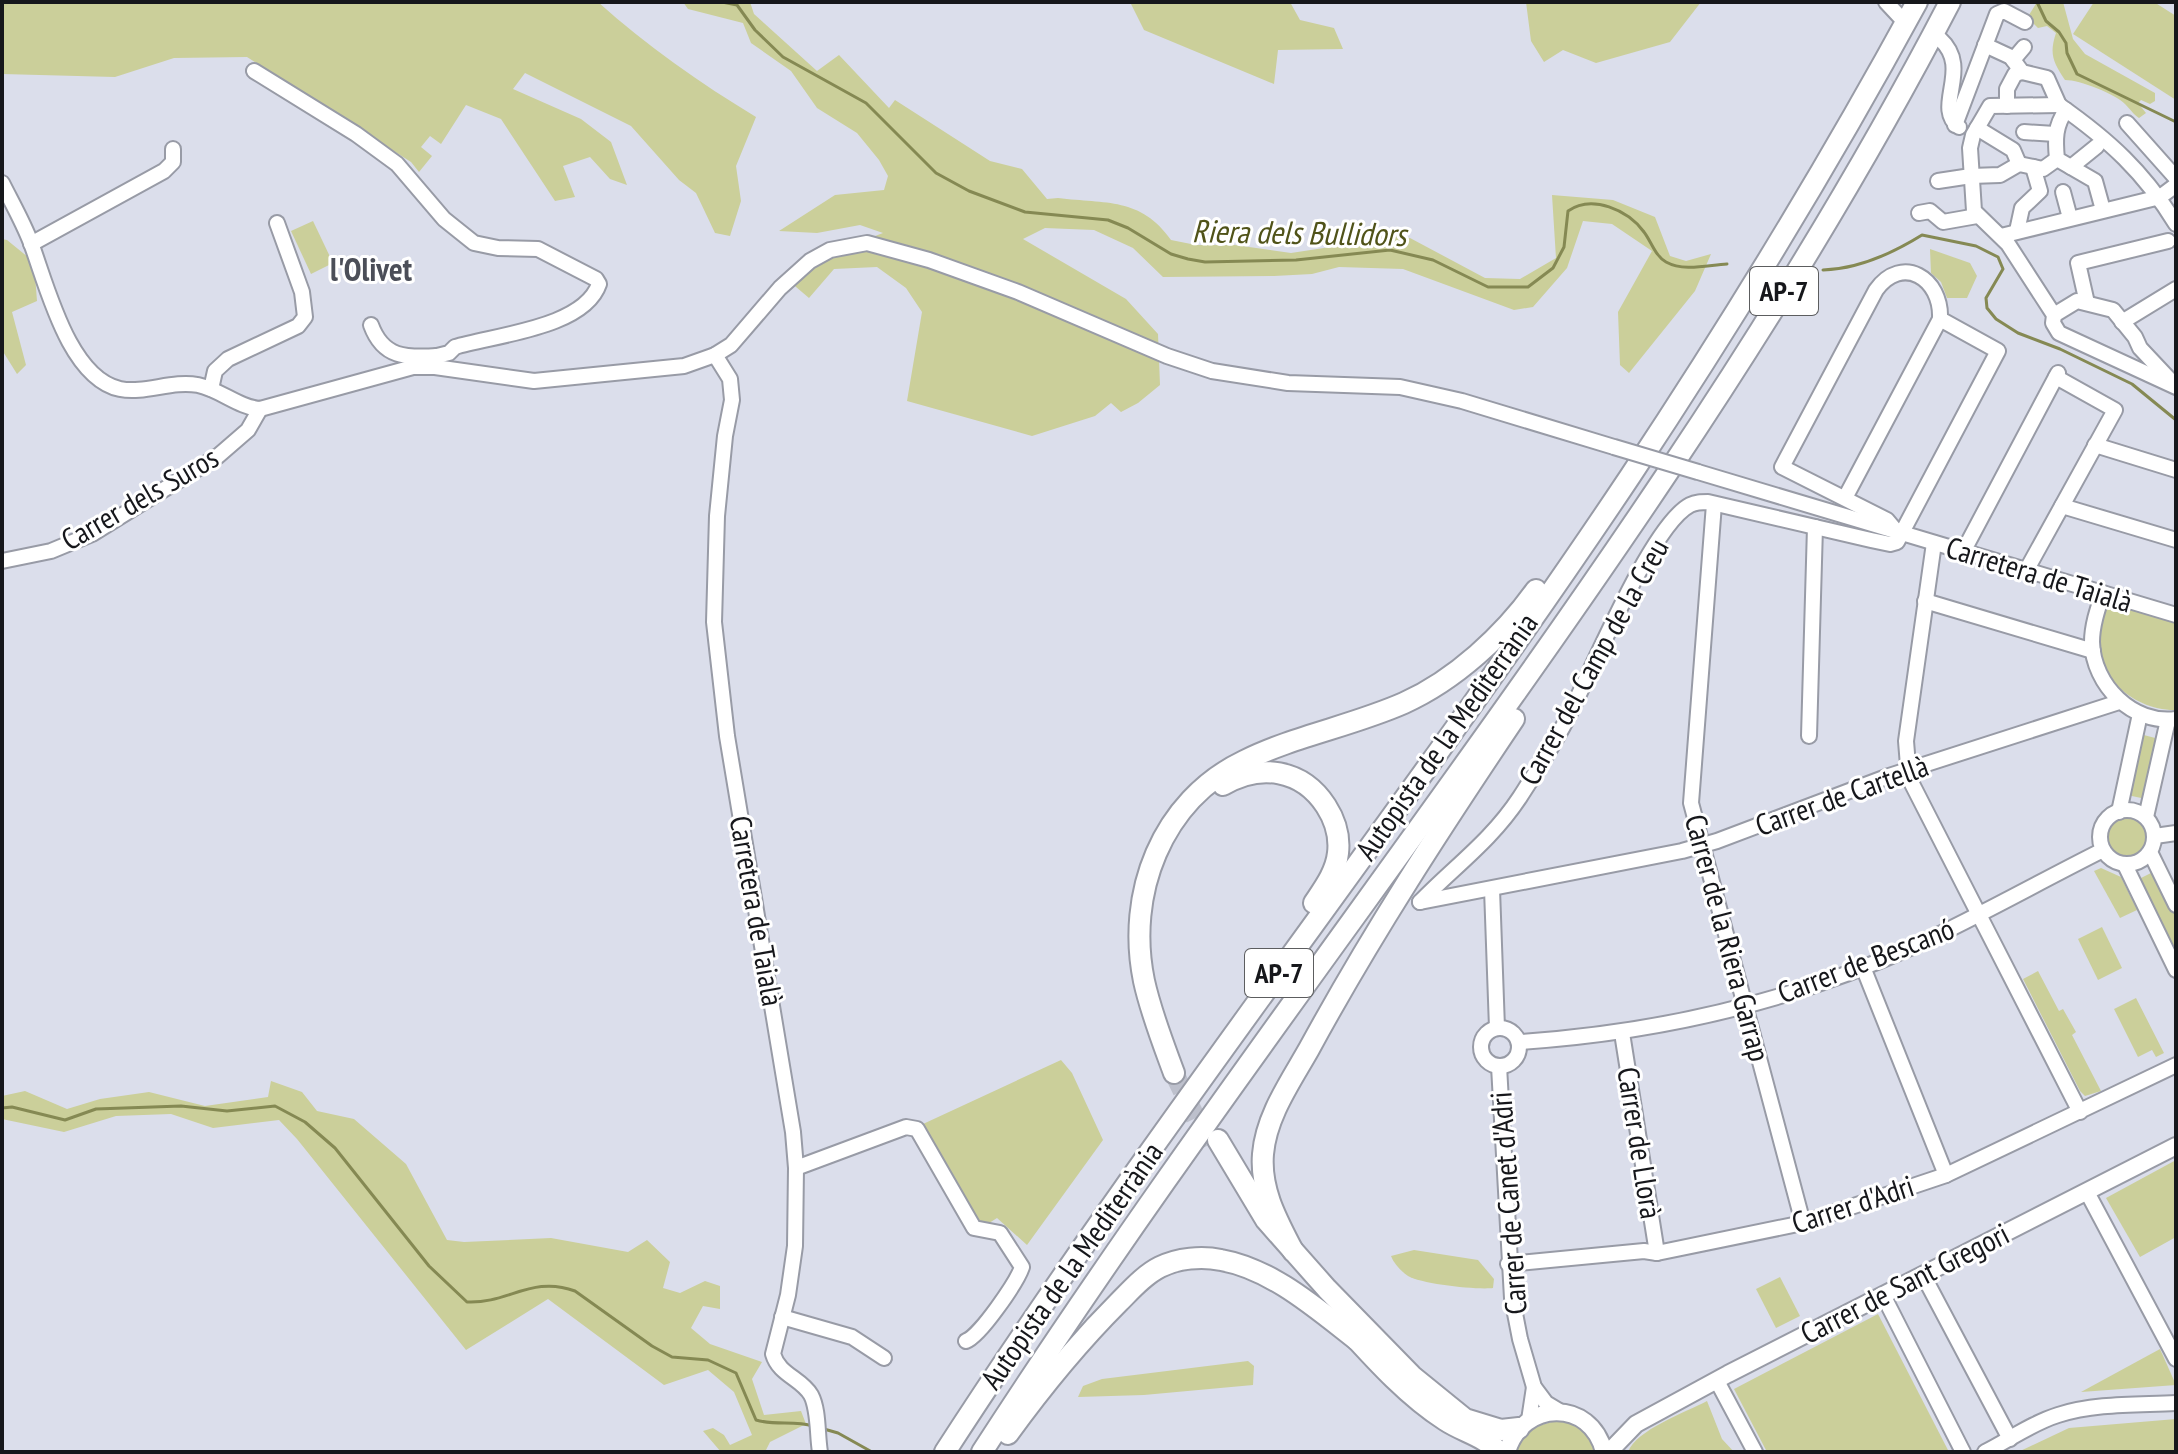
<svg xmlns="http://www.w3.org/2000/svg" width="2178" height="1454" font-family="'PT Sans Narrow',sans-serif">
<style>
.green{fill:#cbcf9a}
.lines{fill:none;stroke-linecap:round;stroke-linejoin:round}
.stream{stroke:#858953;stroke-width:3}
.highway-tunnel{stroke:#bdc0cc;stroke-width:20;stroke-dasharray:20 10;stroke-linecap:butt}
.minor-casing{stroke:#989ba6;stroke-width:18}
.major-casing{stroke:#989ba6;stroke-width:20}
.highway-casing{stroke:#989ba6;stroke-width:24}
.minor{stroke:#fff;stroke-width:14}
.major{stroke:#fff;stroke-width:16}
.highway{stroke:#fff;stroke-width:20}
.minor-bridge-casing{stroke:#989ba6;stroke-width:18;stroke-linecap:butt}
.minor-bridge{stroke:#fff;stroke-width:14}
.labels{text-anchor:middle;stroke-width:6;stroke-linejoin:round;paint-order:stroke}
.shield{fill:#fff;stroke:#5c5d5f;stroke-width:2}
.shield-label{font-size:28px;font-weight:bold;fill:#16171b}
.street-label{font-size:30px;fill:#16171b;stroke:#fff}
.water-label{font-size:32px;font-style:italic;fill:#505319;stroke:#fff}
.neighbourhood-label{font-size:32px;font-weight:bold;fill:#4b4e58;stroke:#fff}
</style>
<rect width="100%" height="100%" fill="#dbdeeb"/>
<g class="green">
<path d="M2,2h596c49,44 102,81 158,115l-20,49 5,35 -11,35 -15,-3 -19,-40 -17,-13 -48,-54 -106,-53 -12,16 68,30 30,23 16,43 -17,-6 -20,-22 -27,9 12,31 -20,4 -54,-82 -35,-14 -25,39 -11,-8 -9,11 11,9 -13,16 -8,-10 -164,-105 -73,1 -59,19 -113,-3z"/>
<path d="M683,2h67l4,12 63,57 22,-16 50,53 6,-8 95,61 32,8 25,30 11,-1c48,6 83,-1 113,42l25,5h39l56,8 46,-7 22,-14 51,6 75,40 35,1 36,-21 -4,-63 61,5 42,17 15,39 16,5 25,-7 -16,37 -66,82 -9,-8 -2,-53 34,-61 -40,-27 -29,-3 -16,47 -34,39 -19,3 -111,-41 -64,-2 -27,7 -38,2 -111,1 -30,-29 -39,-18 -49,-2 -22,11 103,60 32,35 2,51 -22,18 -17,9 -10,-9 -16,13 -63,20 -125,-35 15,-89 -16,-24 -29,-21 -43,2 -25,29 -20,-17 65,-37 29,-11 -23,-8 -43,8 -38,-2 56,-36 49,-5 4,-14 -9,-16 -22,-27 -40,-25 -26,-37 -40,-28 -8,-20 -55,-14z"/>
<polygon points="1130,2 1290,2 1300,20 1334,28 1343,49 1278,50 1274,84 1144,30"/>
<polygon points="1526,2 1701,2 1670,42 1596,63 1563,50 1544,62 1531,41"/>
<path d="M2037,2h26l10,37 12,15 70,39v8l-5,3 -9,-4 -3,3 8,10 -7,5c-6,-4 -8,-8 -14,-14 -10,-10 -45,-24 -60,-24 -12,-18 -16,-26 -9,-47l-9,-7 -9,2 -6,-6 -3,-7z"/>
<polygon points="2094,2 2154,2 2176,16 2176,100 2073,34"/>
<polygon points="313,221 333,263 311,274 291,231"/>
<polygon points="2,239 7,240 34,262 37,301 12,312 26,365 17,374 2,350"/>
<polygon points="1930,249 1970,263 1977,276 1967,298 1947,298 1941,282 1931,273"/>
<path d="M2111,602l65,21v87c-44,1 -89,-39 -76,-86 2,-9 4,-17 11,-22z"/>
<polygon points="2140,734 2159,739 2146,799 2127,795"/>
<circle cx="2127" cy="838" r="21"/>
<polygon points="2101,868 2121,877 2137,910 2120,918 2094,871"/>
<polygon points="2155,871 2176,915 2176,961 2137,880"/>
<polygon points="2102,927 2122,968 2098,980 2078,939"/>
<polygon points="2038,971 2059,1011 2063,1009 2076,1032 2072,1035 2101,1091 2085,1096 2080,1091 2023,979"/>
<polygon points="2136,998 2164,1053 2156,1057 2152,1050 2138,1057 2114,1009"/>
<polygon points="1061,1060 1072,1073 1103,1140 1027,1245 997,1218 986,1225 975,1219 923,1124"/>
<polygon points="271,1081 302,1092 317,1111 354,1119 406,1164 447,1240 464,1242 551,1238 628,1252 647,1240 670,1262 663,1288 680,1293 705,1281 720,1286 720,1309 703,1306 691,1328 710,1344 762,1362 752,1379 764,1415 801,1411 806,1424 770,1442 765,1452 721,1452 703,1431 713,1428 724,1435 730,1445 752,1435 734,1392 708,1370 664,1385 548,1299 466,1350 297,1139 279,1120 213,1128 171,1114 116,1116 64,1132 2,1119 2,1096 25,1091 67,1109 100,1099 149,1092 205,1106 268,1097"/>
<polygon points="2176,1160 2176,1237 2140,1257 2106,1198"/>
<path d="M1414,1250l64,10 16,19 -1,9c-16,2 -72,-4 -85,-12 -7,-5 -14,-12 -17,-20z"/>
<polygon points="1780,1277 1800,1316 1776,1328 1756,1289"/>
<polygon points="1878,1314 1949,1452 1767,1452 1734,1389"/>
<polygon points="2160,1349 2176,1385 2081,1392"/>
<polygon points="1248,1361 1254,1366 1253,1385 1144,1395 1078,1397 1083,1386 1102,1379"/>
<path d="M1707,1401l15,38 12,13h-106c8,-22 58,-40 79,-51z"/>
<polygon points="2176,1419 2176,1452 2018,1452 2069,1428"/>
<path d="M1555,1421c20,1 34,12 40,31h-81l17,-24z"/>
</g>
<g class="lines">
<g class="stream">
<path d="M722,2l15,3 18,25 28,27 83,46 70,70 33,18 56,21 83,8 20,8 43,26 17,5 17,3 91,-2 94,-10 43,10 55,27h40l25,-19 11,-21 4,-36c24,-17 60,-1 76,21 7,9 11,24 22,30 18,10 42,3 61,2"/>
<polyline points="2037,2 2046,21 2059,32 2066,43 2067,53 2077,74 2176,122"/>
<path d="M1823,270c36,-1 70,-17 99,-35l54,11 22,11 5,12 -17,29 1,10 9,11 22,14 42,16 72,35 44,36"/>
<path d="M2,1108l10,-1 53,13 31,-11 85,-3 46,5 48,-5 30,16 30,26 94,118 38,36c41,2 65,-27 108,-11l77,55 20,11 36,3 28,13 20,47c20,6 38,0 57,6"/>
<polyline points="824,1429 838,1433 872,1452"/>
</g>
<polyline class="highway-tunnel" points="1174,1073 1211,1150"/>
<defs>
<g id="minor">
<polyline points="1886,2 1900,17"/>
<path d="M1940,39c33,30 -8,68 19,88"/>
<polyline points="1985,45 2011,57 2022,72 2047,78 2059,105"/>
<polyline points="2013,60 2024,47"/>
<path d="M254,71l102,63 41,30 47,55 30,24 24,5 40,1 58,30 3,5c-15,44 -105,51 -144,63l-6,6 -12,3 -2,11"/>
<polyline points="2059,105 1990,106 1973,135 1970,148 1974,211 2008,244 2054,315 2053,323 2059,333 2176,387"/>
<path d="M2059,105c50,35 85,67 117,119"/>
<polyline points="2007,106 2007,89 2015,74 2022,72"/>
<path d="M2066,110c-11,16 -11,29 -9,49l38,22 8,29"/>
<polyline points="2127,123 2176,178"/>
<polyline points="1955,125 1997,14 2004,11 2025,22"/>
<polyline points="1977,128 2013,150 2019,164"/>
<polyline points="2024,132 2055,134"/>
<polyline points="2071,167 2097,146"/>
<polyline points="1938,181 1971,176 2000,175 2019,164 2043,169 2057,159"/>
<path d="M2,183c10,20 21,39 29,60 16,43 38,135 89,146 25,5 52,-9 78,-4 23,5 40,22 62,24l153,-42h22l99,14 150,-15 31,-11 16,-10 49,-57 30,-27 20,-11 37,-7 62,17 89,32 149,64 45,15 76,12 112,4 62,14 152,46"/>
<polyline points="2063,192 2070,218"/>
<polyline points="1919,213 1930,211 1943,222 1977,216"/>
<polyline points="2017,231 2022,208 2040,191 2033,167"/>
<polyline points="2001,236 2160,197 2176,185"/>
<polyline points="31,244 164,171 173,162 173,149"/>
<polyline points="2087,303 2078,263 2168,241"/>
<polyline points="2054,315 2077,301 2113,310 2135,337 2140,348 2171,381"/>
<polyline points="2122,322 2176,289"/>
<path d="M371,325c12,33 35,33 66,31"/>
<path d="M715,355l15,24 2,21 -7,36 -8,80 -3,106 13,114 66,396 3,36 -1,78 -7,49 -15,59c6,21 28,24 38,41 8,15 6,40 9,57"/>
<polyline points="211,389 215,371 228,359 298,326 305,317 302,292 277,223"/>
<polyline points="2095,445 2176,470"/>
<polyline points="1698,472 2176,615"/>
<polyline points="1845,498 1940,319"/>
<polyline points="1714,504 1691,803 1803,1223"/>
<polyline points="2062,506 2176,540"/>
<polyline points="1934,543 1906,741 1909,778 2080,1112"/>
<polyline points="1963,552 2058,373"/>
<polyline points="2,561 51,551 92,534 218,456 248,430 260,409"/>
<polyline points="2026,571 2115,410 2056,377"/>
<path d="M2103,593c-5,15 -11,32 -11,49 1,43 41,83 84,77"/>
<polyline points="1925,601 2093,651"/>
<polyline points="1809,736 1815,527"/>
<circle cx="2127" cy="837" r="27"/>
<polyline points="2119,812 2140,714"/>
<polyline points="2146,817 2168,720"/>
<polyline points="2155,836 2176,833"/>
<polyline points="2150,852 2176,905"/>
<polyline points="2125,865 2176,970"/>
<polyline points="1492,889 1497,1028"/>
<path d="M1420,902c35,-36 71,-61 100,-105 16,-25 33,-51 47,-78 23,-44 84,-194 123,-214 6,-3 11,-3 18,-3l163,38 19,4 7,-2 101,-191 -58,-32c2,-41 -38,-65 -64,-29l-94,177 105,53 10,12"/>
<polyline points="1420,902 1682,851 1717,841 1889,776 2119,702"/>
<polyline points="1863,967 1946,1175"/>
<circle cx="1500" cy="1047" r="19"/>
<polyline points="1622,1033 1657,1253"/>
<path d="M1519,1042c138,-9 273,-40 400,-98 62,-29 122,-63 184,-94"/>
<polyline points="1499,1066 1512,1298 1520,1339 1534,1387 1546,1403 1561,1412"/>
<path d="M796,1168l110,-41 11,2 57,99 26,5 22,34c-5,15 -42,69 -56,74"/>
<polyline points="2087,1192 2176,1359"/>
<polyline points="1508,1264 1644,1251 1657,1253 1803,1223 1946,1175 2176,1065"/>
<polyline points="1923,1275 2010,1439"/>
<polyline points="1883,1295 1963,1452"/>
<polyline points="782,1317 852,1337 884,1358"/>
<polyline points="1717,1381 1755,1452"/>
<polyline points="1529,1420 1534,1387"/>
<path d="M1985,1452c24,-12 47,-29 73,-37 37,-12 79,-10 118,-12"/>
</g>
<g id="major">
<path d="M1507,1452c15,-52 84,-54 97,0"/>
<polyline points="1609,1452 1636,1424 1728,1374 2176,1146"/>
</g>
<g id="highway">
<path d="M1223,785c37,-22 79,-16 103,21 9,14 14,30 12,47 -2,19 -14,35 -24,50"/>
<path d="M1174,1073c-11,-30 -23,-60 -30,-92 -18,-87 17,-180 100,-220 50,-25 108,-35 160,-58 51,-23 100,-68 132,-113"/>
<polyline points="1218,1140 1266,1220 1327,1289 1412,1376 1465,1419 1501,1430 1519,1428"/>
<path d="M1293,1251c-16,-31 -33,-61 -30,-97 3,-38 28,-73 46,-105 62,-114 133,-223 205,-330"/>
<path d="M1348,1330c29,32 61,67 97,90 18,12 39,16 54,32"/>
<path d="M1008,1434c34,-47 70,-91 111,-132 12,-12 25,-27 41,-35 18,-9 42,-11 61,-7 51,9 96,49 136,80"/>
<path d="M945,1452c216,-334 465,-646 686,-977 102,-154 198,-311 286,-473"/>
<path d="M982,1452c315,-488 699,-932 968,-1450"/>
</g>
</defs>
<use href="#minor" class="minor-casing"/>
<use href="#major" class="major-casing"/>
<use href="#highway" class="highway-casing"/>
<use href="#minor" class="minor"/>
<use href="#major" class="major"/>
<use href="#highway" class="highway"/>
<defs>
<polyline id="minor-bridge" points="1614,447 1698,472"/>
</defs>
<use href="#minor-bridge" class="minor-bridge-casing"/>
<use href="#minor-bridge" class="minor-bridge"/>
</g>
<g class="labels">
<g class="shield">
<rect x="1750" y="267" width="68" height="48" rx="6"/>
<rect x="1245" y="949" width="68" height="48" rx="6"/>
</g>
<g class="shield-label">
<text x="1784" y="301">AP-7</text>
<text x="1279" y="983">AP-7</text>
</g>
<g class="street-label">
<text transform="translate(140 499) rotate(-30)" y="10">Carrer dels Suros</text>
<text transform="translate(2039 575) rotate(17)" y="10">Carretera de Taialà</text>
<text transform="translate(1594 662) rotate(-61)" y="10">Carrer del Camp de la Creu</text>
<text transform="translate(1447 737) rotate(-55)" y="10">Autopista de la Mediterrània</text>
<text transform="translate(1842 796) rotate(-20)" y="10">Carrer de Cartellà</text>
<text transform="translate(756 911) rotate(80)" y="10">Carretera de Taialà</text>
<text transform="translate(1727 938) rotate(75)" y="10">Carrer de la Riera Garrap</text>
<text transform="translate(1866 961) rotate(-21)" y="10">Carrer de Bescanó</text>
<text transform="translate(1639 1143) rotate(81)" y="10">Carrer de Llorà</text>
<text transform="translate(1509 1203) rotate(-94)" y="10">Carrer de Canet d'Adri</text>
<text transform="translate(1853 1205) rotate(-18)" y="10">Carrer d'Adri</text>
<text transform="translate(1072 1266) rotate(-55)" y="10">Autopista de la Mediterrània</text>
<text transform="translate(1905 1284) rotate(-27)" y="10">Carrer de Sant Gregori</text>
</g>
<g class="water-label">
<text transform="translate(1299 233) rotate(1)" y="11">Riera dels Bullidors</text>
</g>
<g class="neighbourhood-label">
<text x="371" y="281">l'Olivet</text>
</g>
</g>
<rect width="2178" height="1454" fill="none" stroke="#16171b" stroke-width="8"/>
</svg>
